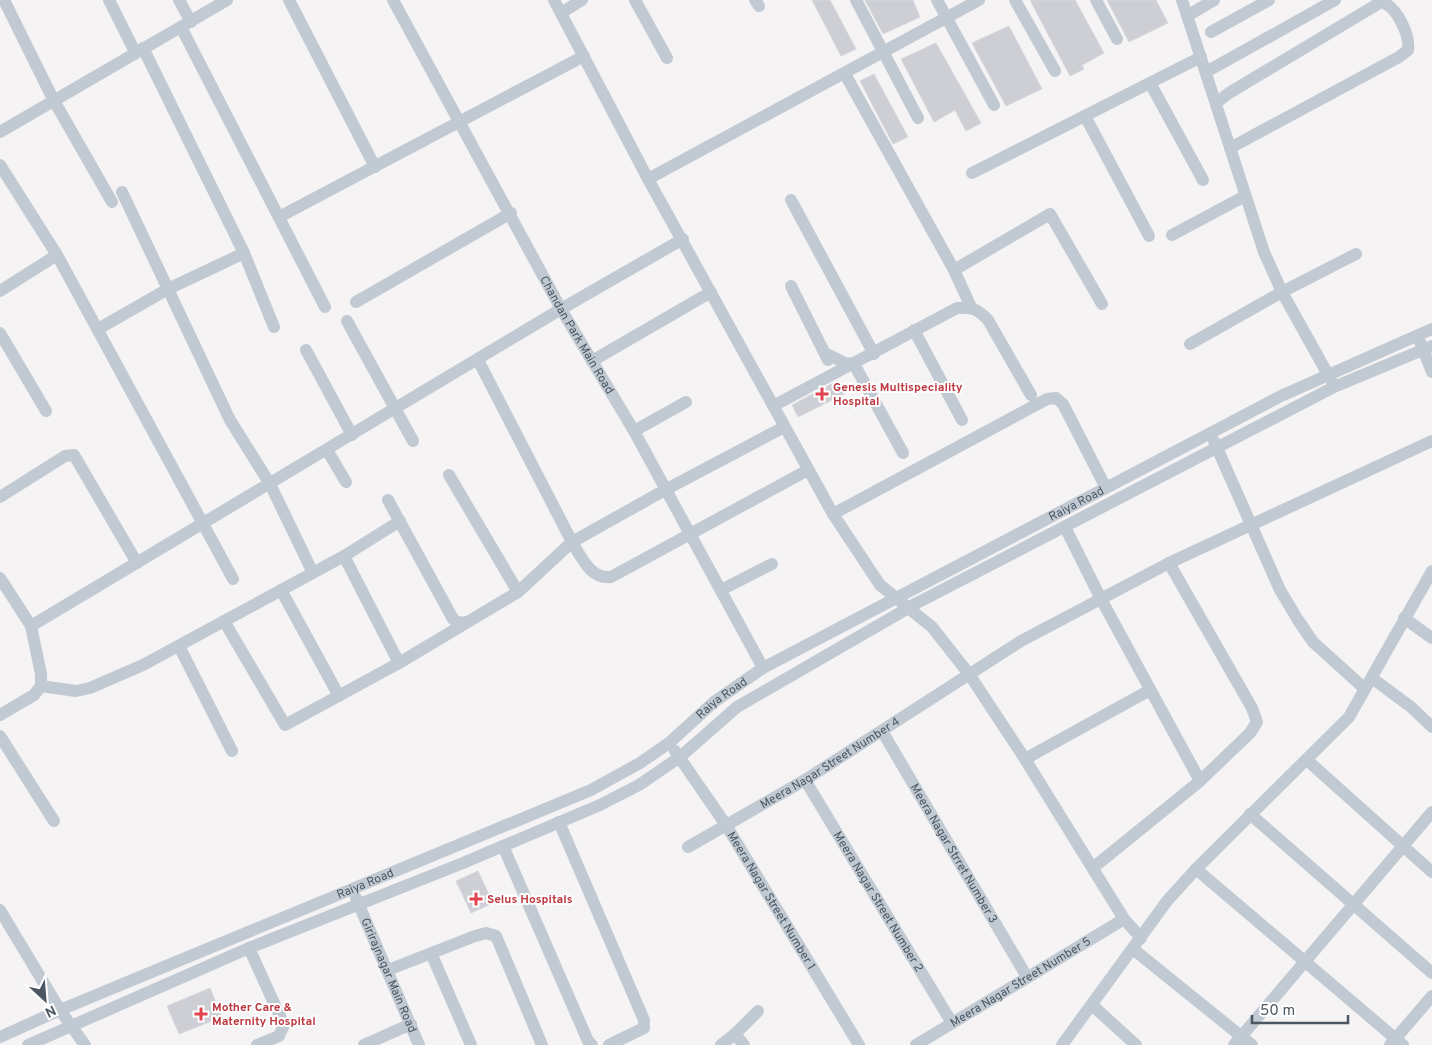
<svg xmlns="http://www.w3.org/2000/svg" width="1432" height="1045" font-family="Overpass,sans-serif">
<style>
.building{fill:#cdcfd5;stroke:#d7d9de}
.lines{fill:none;stroke-linecap:round;stroke-linejoin:round}
.minor{stroke:#c1cad2;stroke-width:12}
.health-dot{fill:#e0444e;stroke:#fff;stroke-width:2}
.labels{text-anchor:middle;stroke-width:4;stroke-linejoin:round;paint-order:stroke}
.street-label{font-size:12px;fill:#4a5661;stroke:#fff}
.health-label{font-size:12px;font-weight:bold;fill:#be3a42;stroke:#fff;text-anchor:start}
</style>
<rect width="100%" height="100%" fill="#f5f3f3"/>
<g class="building">
<polygon points="812,0 830,0 856,49 841,56"/>
<polygon points="865,0 913,0 920,17 883,34"/>
<polygon points="1030,0 1075,0 1104,53 1082,65 1084,69 1070,76"/>
<polygon points="1107,0 1156,0 1168,23 1129,42"/>
<polygon points="1009,26 1042,89 1006,106 972,43"/>
<polygon points="936,43 981,123 966,131 955,110 934,122 901,59"/>
<polygon points="874,74 908,137 893,144 860,81"/>
<polygon points="837,381 844,394 798,417 792,405"/>
<polygon points="478,871 493,903 471,913 456,881"/>
<polygon points="210,988 222,1017 179,1034 167,1006"/>
</g>
<g class="lines">
<g class="minor">
<polyline points="4,0 53,99 112,202"/>
<polyline points="109,0 135,52"/>
<polyline points="179,0 191,22"/>
<polyline points="289,0 375,167"/>
<path id="s1" d="M393,0l168,309 73,122 129,237"/>
<polyline points="554,0 648,179 833,514 880,585 932,627 969,674 1025,759 1124,919 1141,938"/>
<polyline points="635,0 667,58"/>
<polyline points="755,0 759,6"/>
<polyline points="856,0 918,118"/>
<polyline points="937,0 994,105"/>
<polyline points="1015,0 1055,71"/>
<polyline points="1096,0 1117,39"/>
<polyline points="1182,0 1264,252 1282,292 1331,380"/>
<polyline points="561,13 582,0"/>
<polyline points="1187,16 1214,0"/>
<polyline points="181,27 325,307"/>
<polyline points="1211,32 1269,0"/>
<polyline points="143,48 244,253 274,327"/>
<polyline points="1206,72 1335,0"/>
<polyline points="845,74 954,270 971,307"/>
<polyline points="1150,83 1203,180"/>
<path d="M1216,103l13,-10 152,-91c16,4 29,33 27,48l-9,7 -169,91"/>
<polyline points="1085,116 1149,236"/>
<polyline points="0,132 227,0"/>
<polyline points="0,165 57,255 233,579"/>
<polyline points="972,173 1201,57"/>
<polyline points="648,179 979,0"/>
<polyline points="122,192 230,420 270,484 313,573"/>
<polyline points="791,200 874,354"/>
<polyline points="279,217 584,56"/>
<polyline points="1172,235 1245,196"/>
<polyline points="954,270 1050,214 1102,304"/>
<polyline points="791,286 828,360"/>
<polyline points="0,291 57,255"/>
<polyline points="356,302 511,213"/>
<polyline points="347,321 413,441"/>
<polyline points="98,329 168,289 244,253"/>
<polyline points="914,330 962,420"/>
<polyline points="0,333 46,411"/>
<polyline points="1420,342 1432,372"/>
<polyline points="1190,344 1282,292 1356,254"/>
<polyline points="306,350 352,435"/>
<polyline points="825,353 845,363 854,364 903,453"/>
<polyline points="478,360 572,542 665,490 784,427"/>
<polyline points="592,361 711,292"/>
<path d="M773,406l184,-98c15,-1 21,1 31,12l43,75"/>
<polyline points="634,431 686,402"/>
<polyline points="1214,441 1280,590 1298,620 1313,642 1365,689"/>
<polyline points="327,450 346,482"/>
<polyline points="449,475 518,592"/>
<polyline points="0,497 65,456 74,455 137,563"/>
<polyline points="388,500 453,619 459,623 466,622"/>
<polyline points="833,514 1047,399 1056,398 1063,404 1106,488"/>
<polyline points="1065,527 1101,599 1200,781"/>
<polyline points="344,556 399,663"/>
<polyline points="0,578 31,626 41,674 41,686 34,695 0,715"/>
<polyline points="281,590 339,696"/>
<polyline points="721,590 772,564"/>
<polyline points="1404,618 1432,638"/>
<path d="M224,621l61,104 114,-62 119,-71 54,-50c10,16 18,37 39,35l197,-107"/>
<polyline points="31,626 561,309 683,239"/>
<polyline points="179,646 232,751"/>
<polyline points="1372,678 1411,707 1432,727"/>
<polyline points="41,686 76,691 90,688 143,665 344,556 400,521"/>
<path id="s2" d="M882,731l145,246"/>
<polyline points="0,736 54,821"/>
<path id="s3" d="M675,751l51,74 133,220"/>
<polyline points="1025,759 1150,690"/>
<polyline points="1307,760 1432,872"/>
<path id="s4" d="M805,780l147,243"/>
<polyline points="1250,814 1432,973"/>
<polyline points="559,822 644,1020 644,1028 609,1045"/>
<polyline points="503,846 588,1041 592,1045"/>
<path id="s5" d="M688,847l117,-67 216,-139 148,-78 263,-122"/>
<polyline points="1094,867 1200,781 1250,733 1257,722 1252,708 1169,563"/>
<polyline points="1196,869 1403,1045"/>
<path id="s6" d="M356,898l63,147"/>
<polyline points="0,910 60,1010 85,1045"/>
<polyline points="249,948 284,1025 279,1036 257,1045"/>
<polyline points="1133,949 1252,1045"/>
<polyline points="431,953 471,1045"/>
<polyline points="388,970 475,936 486,933 496,936 542,1045"/>
<polyline points="1092,1005 1136,1045"/>
<polyline points="735,1034 758,1011"/>
<path id="s7" d="M0,1037l60,-27 531,-220 49,-27 29,-20 45,-41 49,-34 518,-272 151,-67"/>
<polyline points="28,1045 249,948 463,863 600,805 639,785 680,757 737,707 917,603 1334,387 1432,346"/>
<polyline points="364,1045 411,1024"/>
<polyline points="721,1045 735,1034 744,1045"/>
<path id="s8" d="M916,1045l208,-126"/>
<polyline points="1062,1045 1167,901 1196,869 1349,717 1432,571"/>
<polyline points="1234,1045 1432,812"/>
<polyline points="1390,1045 1432,996"/>
</g>
</g>
<g class="health-dot">
<path d="M819.5 386.5h5v5h5v5h-5v5h-5v-5h-5v-5h5z"/>
<path d="M473.5 891.5h5v5h5v5h-5v5h-5v-5h-5v-5h5z"/>
<path d="M198.5 1006.5h5v5h5v5h-5v5h-5v-5h-5v-5h5z"/>
</g>
<g class="labels">
<g class="street-label">
<text dy="4" stroke="none"><textPath href="#s1" startOffset="382">Chandan Park Main Road</textPath></text>
<text dy="4" stroke="none"><textPath href="#s7" startOffset="1206">Raiya Road</textPath></text>
<text dy="4" stroke="none"><textPath href="#s7" startOffset="801">Raiya Road</textPath></text>
<text dy="4" stroke="none"><textPath href="#s5" startOffset="165">Meera Nagar Street Number 4</textPath></text>
<text dy="4" stroke="none"><textPath href="#s2" startOffset="142">Meera Nagar Strret Number 3</textPath></text>
<text dy="4" stroke="none"><textPath href="#s7" startOffset="396">Raiya Road</textPath></text>
<text dy="4" stroke="none"><textPath href="#s3" startOffset="178">Meera Nagar Street Number 1</textPath></text>
<text dy="4" stroke="none"><textPath href="#s4" startOffset="142">Meera Nagar Street Number 2</textPath></text>
<text dy="4" stroke="none"><textPath href="#s6" startOffset="84">Girirajnagar Main Road</textPath></text>
<text dy="4" stroke="none"><textPath href="#s8" startOffset="122">Meera Nagar Street Number 5</textPath></text>
</g>
<g class="health-label">
<text x="833" y="391">Genesis Multispeciality<tspan x="833" dy="14">Hospital</tspan></text>
<text x="487" y="903">Selus Hospitals</text>
<text x="212" y="1011">Mother Care &amp;<tspan x="212" dy="14">Maternity Hospital</tspan></text>
</g>
</g>
<g transform="translate(45 1000) rotate(154)" stroke="#ffffff" stroke-width="4" paint-order="stroke">
<path d="M0-4L9 19L0 12L-9 19Z" fill="#4a5661"/>
<text y="-8" font-size="14" font-weight="bold" text-anchor="middle" fill="#4a5661">N</text>
</g>
<path d="M1252 1015v8h96v-8" fill="none" stroke="#4a5661" stroke-width="2.5"/>
<text x="1260" y="1015" font-size="15" fill="#4a5661" stroke="#ffffff" stroke-width="4" paint-order="stroke">50 m</text>
</svg>
